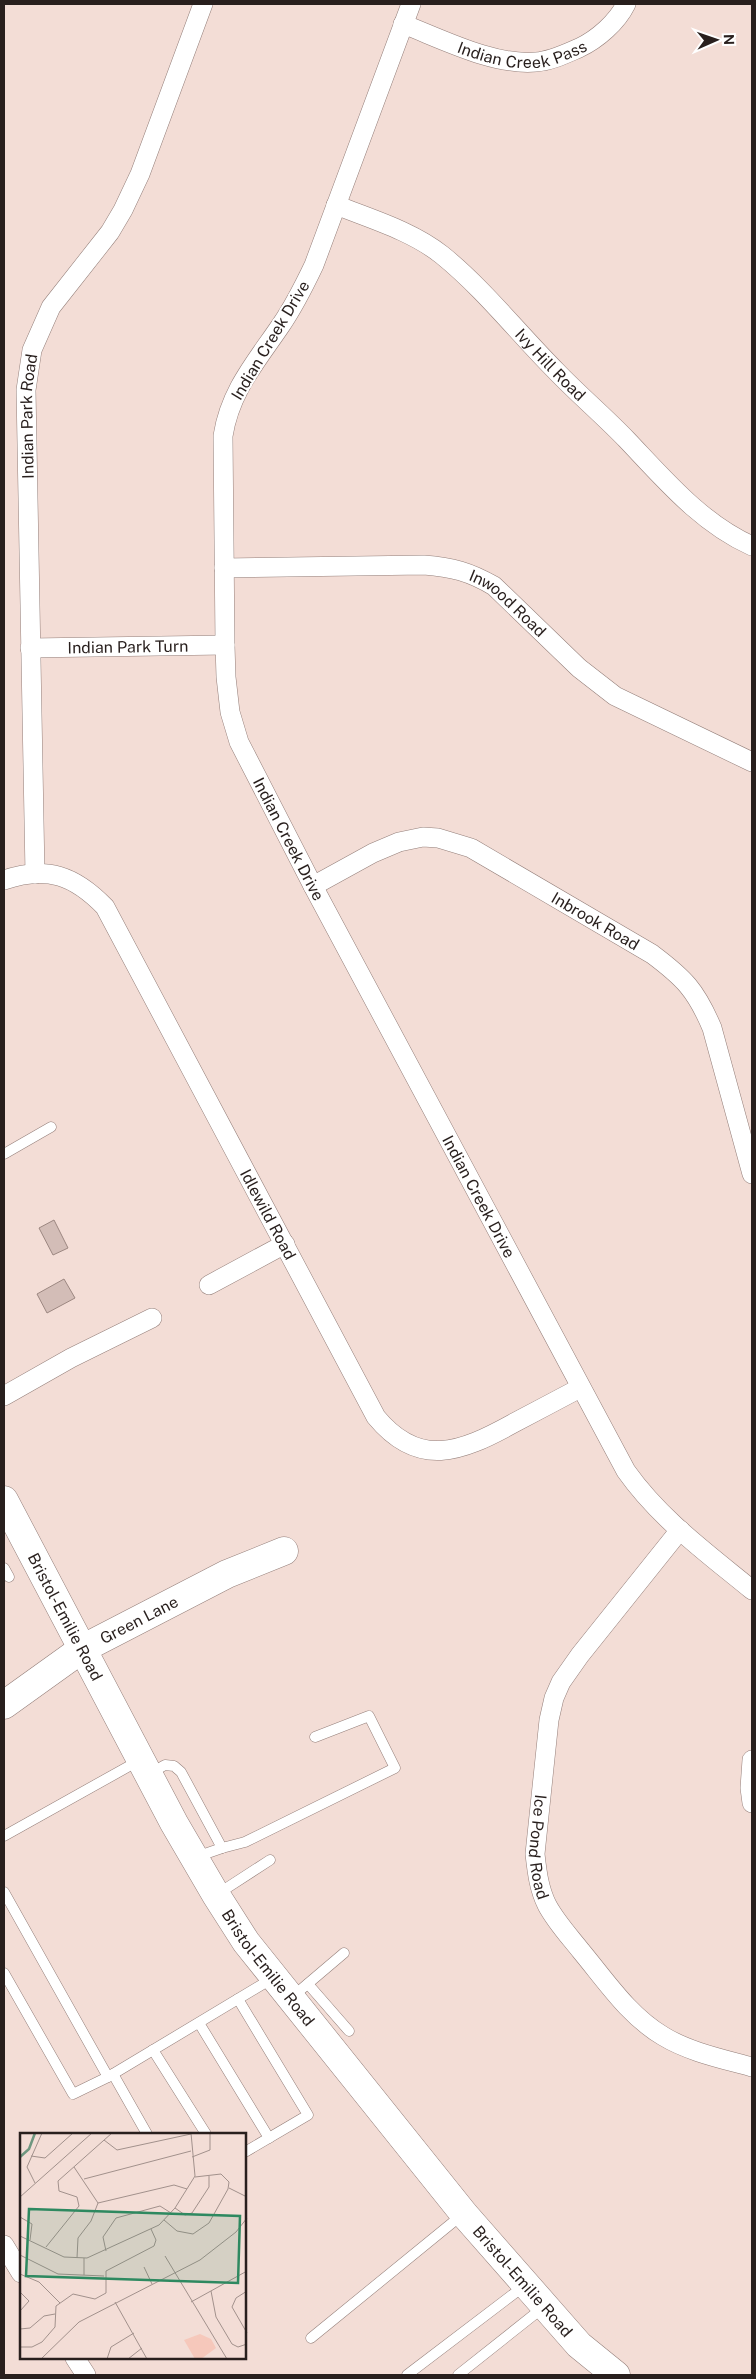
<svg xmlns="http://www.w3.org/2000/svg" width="756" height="2379" font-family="'Public Sans',sans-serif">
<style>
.building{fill:#d3bdb7;stroke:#9c8781}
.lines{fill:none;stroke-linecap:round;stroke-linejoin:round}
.lane-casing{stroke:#947f7a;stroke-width:11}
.street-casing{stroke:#947f7a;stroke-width:20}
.secondary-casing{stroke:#947f7a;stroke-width:29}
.lane{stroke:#fff;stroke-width:10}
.street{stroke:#fff;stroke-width:19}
.secondary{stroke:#fff;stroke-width:28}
.labels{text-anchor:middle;stroke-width:4;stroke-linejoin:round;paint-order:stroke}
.street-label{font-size:16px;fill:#281f1d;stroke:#fff}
.inset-river{fill:none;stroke:#6e9780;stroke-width:2.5}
.inset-road{fill:none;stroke:#a2918c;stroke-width:1}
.view{fill:#2e8960;fill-opacity:0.15;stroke:#2e8960;stroke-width:2.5}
.inset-edge{fill:none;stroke:#281f1d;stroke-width:2.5}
</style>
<rect width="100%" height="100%" fill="#f3ddd6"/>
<g class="building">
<polygon points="54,1220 68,1248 53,1255 39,1228"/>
<polygon points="64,1279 75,1298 47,1313 37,1294"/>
</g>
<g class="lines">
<defs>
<g id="lane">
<polyline points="4,1154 51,1127"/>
<polyline points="4,1568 9,1577"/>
<polyline points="149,1774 165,1765 174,1766 181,1772 222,1848 196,1857"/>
<polyline points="4,1836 140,1760"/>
<polyline points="222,1848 245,1842 395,1768 369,1716 315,1737"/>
<polyline points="4,1892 108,2077 273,1978"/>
<polyline points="216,1895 270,1860"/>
<polyline points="4,1973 73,2094 108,2077"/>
<polyline points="308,1984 349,2031"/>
<polyline points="291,1998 344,1953"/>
<polyline points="238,1999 308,2115 245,2152"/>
<polyline points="199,2023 269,2138"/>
<polyline points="153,2050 206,2134"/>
<polyline points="113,2074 147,2134"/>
<polyline points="311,2338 463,2214"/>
<polyline points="407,2375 524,2286"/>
<polyline points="458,2375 545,2306"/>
</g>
<g id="street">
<path id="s1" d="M411,4l-97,261c-10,21 -20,41 -33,60 -25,37 -51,66 -58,111l2,209 1,32 4,35 9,30 74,144 313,585c34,48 81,82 126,119"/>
<path id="s2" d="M403,24c39,15 91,42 133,38 15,-1 29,-8 43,-14 19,-9 38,-26 47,-44"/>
<path id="s3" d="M336,205c35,14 76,26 106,50 42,34 76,78 114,116 23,24 48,45 71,69 38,40 74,83 125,106"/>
<path id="s4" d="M224,568l200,-3c28,2 46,7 70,21l85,82 36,28 137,66"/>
<path id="s5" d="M30,648l195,-3"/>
<path id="s6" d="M35,874l-9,-484 6,-40 19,-43 59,-75 13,-22 17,-36 63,-170"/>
<path id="s7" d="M4,880c43,-15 71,-4 101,27l271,510c43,52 85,35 136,7 23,-12 45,-24 68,-36"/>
<path id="s8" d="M313,886l60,-33 26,-11 24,-5 15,1 33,10 181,106c32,24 44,36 60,74l40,146"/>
<polyline points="209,1285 285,1244"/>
<polyline points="4,1396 71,1358 152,1318"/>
<path id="s9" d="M680,1530l-100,125 -19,27 -7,16 -5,22 -14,134c2,18 4,35 12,51 9,17 23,32 34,46 25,30 48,65 82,85 26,16 60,23 89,31"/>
<polyline points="752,1760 750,1788 752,1803"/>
<polyline points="4,2245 21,2273"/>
<polyline points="75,2358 86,2375"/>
</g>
<g id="secondary">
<path id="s10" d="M4,1500l170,323 42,72 30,47 218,272 115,131 37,30"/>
<path id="s11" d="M4,1705l78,-56 145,-75 57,-23"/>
</g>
</defs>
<use href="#lane" class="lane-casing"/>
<use href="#street" class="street-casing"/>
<use href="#secondary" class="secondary-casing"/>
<use href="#lane" class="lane"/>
<use href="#street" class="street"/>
<use href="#secondary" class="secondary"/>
</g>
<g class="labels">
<g class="street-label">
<text dy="6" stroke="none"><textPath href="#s2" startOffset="126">Indian Creek Pass</textPath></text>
<text transform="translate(270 340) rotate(-59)" y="6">Indian Creek Drive</text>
<text dy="6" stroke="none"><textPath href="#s3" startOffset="272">Ivy Hill Road</textPath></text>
<text dy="6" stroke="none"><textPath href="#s6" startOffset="458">Indian Park Road</textPath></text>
<text dy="6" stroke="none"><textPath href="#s4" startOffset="295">Inwood Road</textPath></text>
<text dy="6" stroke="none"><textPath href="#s5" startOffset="98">Indian Park Turn</textPath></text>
<text dy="6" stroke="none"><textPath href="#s1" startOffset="890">Indian Creek Drive</textPath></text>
<text dy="6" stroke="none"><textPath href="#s8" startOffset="315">Inbrook Road</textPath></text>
<text dy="6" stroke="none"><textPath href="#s1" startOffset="1295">Indian Creek Drive</textPath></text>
<text dy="6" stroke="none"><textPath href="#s7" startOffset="460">Idlewild Road</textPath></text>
<text dy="6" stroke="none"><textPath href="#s10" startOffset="132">Bristol-Emilie Road</textPath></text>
<text dy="6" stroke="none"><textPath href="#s11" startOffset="160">Green Lane</textPath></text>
<text dy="6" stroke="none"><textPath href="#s9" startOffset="361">Ice Pond Road</textPath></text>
<text dy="6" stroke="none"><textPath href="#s10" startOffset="538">Bristol-Emilie Road</textPath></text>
<text dy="6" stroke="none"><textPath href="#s10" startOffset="942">Bristol-Emilie Road</textPath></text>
</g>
</g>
<g transform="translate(20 2133)">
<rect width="226" height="226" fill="#f3ddd6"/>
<path d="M180,201l11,5 5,9 -15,11h-6l-11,-19z" fill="#f6c8bb"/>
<path class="inset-river" d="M0,24l9,-8 6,-16"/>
<path class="inset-road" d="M84,7l13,10 74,-16M11,23l14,2 28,-25M172,24l18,-7v-17M54,34l24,36 -7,18 -13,17 -1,20M64,46l107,-28M15,50l-8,-16 15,-34M209,55l18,9M0,64l72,-64M78,70l76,-18 13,4M155,75l10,7 7,-2 17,-26v-11M0,84l12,7 -2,16M144,87l13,11 16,3 16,-11 19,-34 1,-7 -8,-8 -26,3M0,103l44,21 23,1 72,-33 16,-17 20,-32 -4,-43M26,114l33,-41 -2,-9 -18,-6 -1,-10 54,-48M86,118l-3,-14 13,-19 44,-12 11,7M0,122l38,19 46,2M145,123l62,103M124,134l8,17M0,141l19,8 21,21M64,142v-17M191,158l5,26 16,27 6,3 9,-3M227,158l-11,7 -4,9 15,26M0,159l9,9 -9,10M95,169l32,57M171,169l56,-31M0,196l10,-1 14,-12 11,-2M0,214h12l10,-5 13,-15 1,-21 17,-12 22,5 11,-6v-22l48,-25 2,-6 -5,-11M21,226l38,-37 121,-62 36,-28 11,-14M87,226l4,-12 23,-14M108,226l14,-11"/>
<path class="view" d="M9,76l211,7 -2,67 -212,-7z"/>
<rect width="226" height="226" class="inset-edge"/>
</g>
<rect width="756" height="2379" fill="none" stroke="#281f1d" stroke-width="10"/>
<g transform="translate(716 40) rotate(88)" stroke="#ffffff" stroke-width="4" paint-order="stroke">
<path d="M0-4L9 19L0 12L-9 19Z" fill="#281f1d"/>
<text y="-8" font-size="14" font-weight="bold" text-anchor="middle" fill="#281f1d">N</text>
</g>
</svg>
